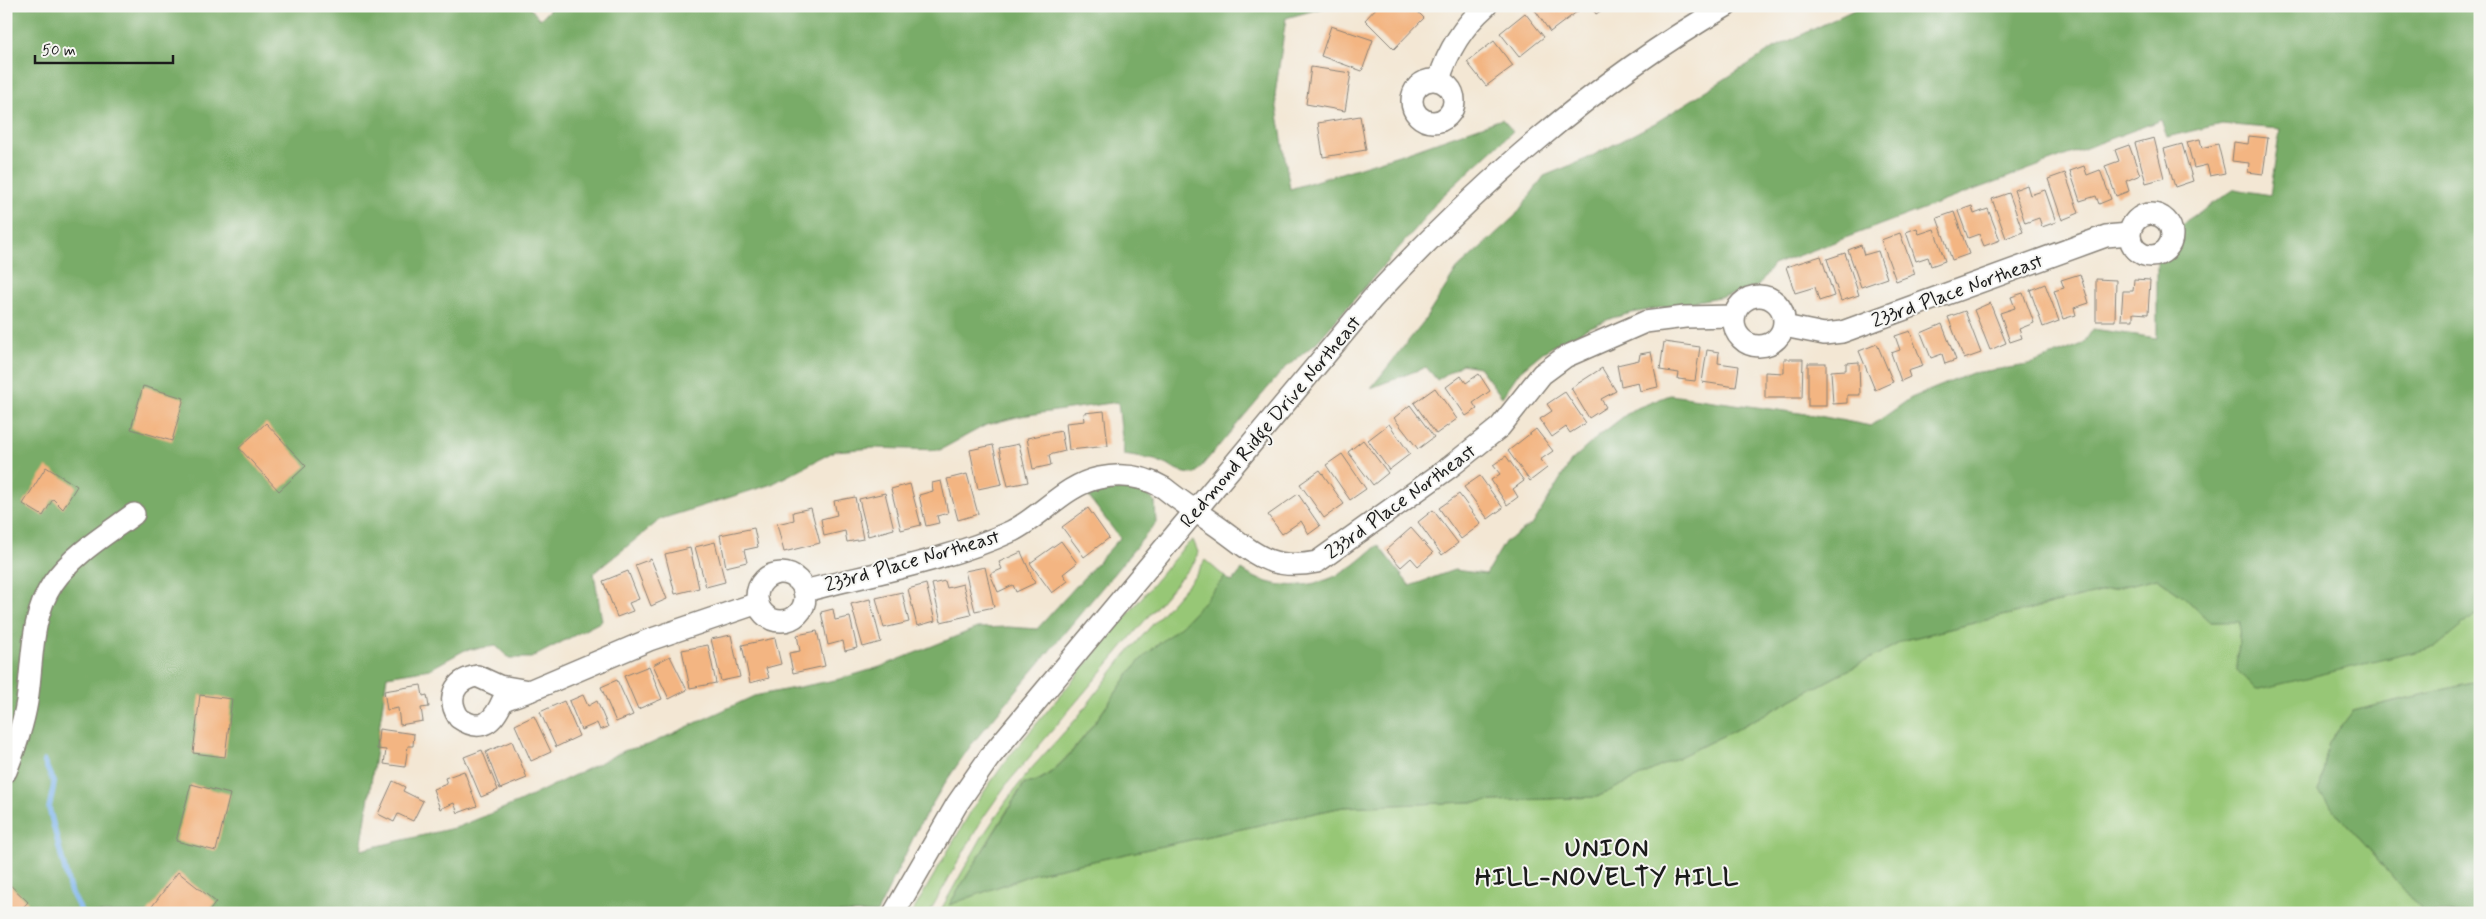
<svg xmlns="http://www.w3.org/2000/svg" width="2486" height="919" font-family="Mynerve,sans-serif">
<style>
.green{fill:#97c776;stroke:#5a7249}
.forest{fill:#79ac67;stroke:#4a6442}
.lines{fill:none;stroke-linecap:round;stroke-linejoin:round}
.stream{stroke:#7cb4ec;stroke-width:5.5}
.building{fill:#f3b582}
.minor-casing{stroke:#888278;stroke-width:24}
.minor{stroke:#fff;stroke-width:21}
.labels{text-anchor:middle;stroke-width:4;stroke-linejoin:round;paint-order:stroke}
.street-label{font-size:20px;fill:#1c1c1c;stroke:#f6f6f2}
.district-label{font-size:25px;font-weight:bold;letter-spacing:1px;fill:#1c1c1c;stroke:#f6f6f2}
</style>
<rect width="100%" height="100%" fill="#f6f6f2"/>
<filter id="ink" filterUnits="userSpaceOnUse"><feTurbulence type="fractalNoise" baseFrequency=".02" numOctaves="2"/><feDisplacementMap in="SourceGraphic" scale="10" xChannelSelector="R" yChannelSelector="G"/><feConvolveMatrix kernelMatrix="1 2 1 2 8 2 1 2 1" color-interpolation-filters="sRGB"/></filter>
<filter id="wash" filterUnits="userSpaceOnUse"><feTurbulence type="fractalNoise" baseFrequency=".0096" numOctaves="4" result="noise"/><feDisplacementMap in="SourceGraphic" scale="20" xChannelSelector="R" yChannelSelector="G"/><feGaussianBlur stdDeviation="1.12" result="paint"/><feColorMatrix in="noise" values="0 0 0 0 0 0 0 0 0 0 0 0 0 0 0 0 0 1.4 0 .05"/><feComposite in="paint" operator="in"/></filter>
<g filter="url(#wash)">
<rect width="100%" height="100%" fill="#f3e7d4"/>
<g class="green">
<polygon points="1193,540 1198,552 1195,561 1006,785 983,818 929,913 912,913 974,806 1008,758 1184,547"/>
<path d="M1205,560l20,17c-14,16 -28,33 -43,48 -15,13 -33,25 -46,40 -22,26 -77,122 -112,118l-75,122 84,-31 310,-67 254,-10 136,-66 172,-91 252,-62 25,17 28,27 30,-1 -3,49 198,-23 45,-36v70l-127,30 -24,31 -10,50 105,121 -815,-2 -670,2 43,-76 25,-37 23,-30 47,-52 45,-59 74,-84z"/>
</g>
<g class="forest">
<path d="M6,6h522l12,13 13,-13h777l-44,12 -11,77 15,94 115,-36 97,-34 11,12 -75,69 -20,26 -101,116 -34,28 -88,104 -10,-1 -30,-13 -31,-5 -6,-53 -97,14 -35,9 -46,25 -66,-2 -39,3 -63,33 -111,35 -67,54 8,48 -71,37h-22l-13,-12 -31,4 -35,19 -43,7 -26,174 97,-23 61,-25 107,-52 22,-5 106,-49 86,-17 40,-12 97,-39 31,-1 29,2 83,-91 -32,-42c22,-6 51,-14 67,6l1,21 -185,222 -28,41 -24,40 -42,87h-871z"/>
<path d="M1862,6h618v605l-44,36 -180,43 -19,-20 3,-48h-30l-28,-27 -25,-17 -252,62 -172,91 -136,66 -254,10 -310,67 -84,31 76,-122c34,5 90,-93 111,-118 13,-15 31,-27 46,-40 15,-15 29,-32 43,-48l7,5 10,-12c29,21 72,20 103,1 12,-7 22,-17 33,-26l32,41 44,-16 32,4 19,-32 28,-18 38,-63 30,-27 31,-24 38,-15 144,20 57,11 40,-28 61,-25 56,-8 55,-21 10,-15 64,9v-82l12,-9 3,-17 63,-41 35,6 10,-66 -59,-5 -54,13 -6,-17 -388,145 -15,21 -23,8 -103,19 -20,5 -24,10 -45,24 -23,19 -18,26 -23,-30 -17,-3 -25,16 -11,-13 -55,21 53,-67 33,-52 58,-53 29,-40 42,-17 69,-36 119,-75z"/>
<polygon points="2480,681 2480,913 2424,913 2319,792 2329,742 2353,711"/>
</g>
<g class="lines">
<polyline class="stream" points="44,761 54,784 49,808 70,890 82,913"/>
</g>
<g id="blocks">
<g class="building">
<polygon points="1378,6 1412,6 1424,18 1394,49 1365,20"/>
<polygon points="1535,6 1574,6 1578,11 1550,32 1533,7"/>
<polygon points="1591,6 1608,6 1596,14"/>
<polygon points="1525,13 1544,37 1519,57 1500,33"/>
<polygon points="1331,26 1373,40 1362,71 1321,56"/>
<polygon points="1494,41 1513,66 1486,86 1467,62"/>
<polygon points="1311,67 1351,73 1345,111 1306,104"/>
<polygon points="1360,116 1366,150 1323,157 1318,123"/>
<polygon points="2249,136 2268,138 2263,174 2248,172 2249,163 2232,161 2234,142 2248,144"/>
<polygon points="2154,138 2164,178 2146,183 2135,143"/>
<polygon points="2200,139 2202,148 2218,144 2225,173 2210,176 2207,165 2194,168 2187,142"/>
<polygon points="2182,144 2193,181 2175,187 2164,149"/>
<polygon points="2129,145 2140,175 2126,181 2129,191 2116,196 2105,166 2119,161 2115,150"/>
<polygon points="2084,166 2087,175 2100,170 2111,199 2099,204 2096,196 2080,201 2070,171"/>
<polygon points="2065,173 2079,213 2062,220 2048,179"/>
<polygon points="2027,185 2030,195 2045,190 2056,222 2042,227 2039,218 2025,223 2014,190"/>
<polygon points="2009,193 2023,232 2006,238 1992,199"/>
<polygon points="1972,206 1974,214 1988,209 2000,240 1984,246 1979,234 1968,238 1958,211"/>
<polygon points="1954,212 1969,254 1952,260 1937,218"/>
<polygon points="1917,228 1919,234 1934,229 1945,261 1931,266 1928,257 1916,261 1906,232"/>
<polygon points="1900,233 1915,274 1896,281 1881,240"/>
<polygon points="1861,245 1864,255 1878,251 1887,278 1861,287 1848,250"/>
<polygon points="1845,253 1859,295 1841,301 1827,259"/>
<polygon points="1821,256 1834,296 1819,301 1815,287 1795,293 1786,267"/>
<polygon points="2080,274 2089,303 2074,308 2076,315 2063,319 2054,291 2064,288 2061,280"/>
<polygon points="2096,279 2116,280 2115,321 2096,321"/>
<polygon points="2134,279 2150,280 2148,314 2133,313 2133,320 2121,320 2123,291 2133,291"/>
<polygon points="2045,284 2059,321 2043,327 2030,290"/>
<polygon points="2023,293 2034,323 2019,329 2022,338 2010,342 2000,313 2015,308 2011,297"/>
<polygon points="1990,303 2006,343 1990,350 1974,310"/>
<polygon points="1965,311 1981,353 1964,359 1948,317"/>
<polygon points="1942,324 1956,360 1945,364 1942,354 1931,358 1921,333"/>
<polygon points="1910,331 1923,366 1908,371 1910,377 1901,381 1891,353 1900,350 1895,336"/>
<polygon points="1664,342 1700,347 1695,381 1678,379 1679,373 1660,370"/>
<polygon points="1877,344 1893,382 1875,390 1859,351"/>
<polygon points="1707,350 1719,352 1718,363 1739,366 1736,387 1702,382"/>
<polygon points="1651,352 1658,387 1640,391 1638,382 1621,386 1617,365 1639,360 1640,354"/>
<polygon points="1784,359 1803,359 1802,398 1765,398 1765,372 1784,373"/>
<polygon points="1859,362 1860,395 1847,395 1847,403 1833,404 1831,371 1846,370 1846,363"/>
<rect x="1808" y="363" width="18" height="43"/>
<polygon points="1602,368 1616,391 1601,399 1606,407 1589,418 1571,388"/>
<polygon points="1479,374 1490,391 1473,403 1477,409 1466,416 1446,387 1461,376 1466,383"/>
<polygon points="143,386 184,398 172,441 131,429"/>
<polygon points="1435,388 1457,419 1436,434 1414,403"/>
<polygon points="1565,392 1586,423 1570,433 1566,427 1552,437 1540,419 1552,411 1547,404"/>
<polygon points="1410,405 1434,437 1418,449 1394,418"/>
<polygon points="1104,411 1108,446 1069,450 1066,423 1085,421 1084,413"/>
<polygon points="266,423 306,466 279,491 239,448"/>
<polygon points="1389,424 1410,454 1389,470 1368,440"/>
<polygon points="1536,429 1553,451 1540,460 1547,468 1530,481 1508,451"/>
<polygon points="1061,431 1065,451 1049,455 1051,465 1033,469 1027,438"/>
<polygon points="1363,440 1388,473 1373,485 1348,452"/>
<polygon points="1019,444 1028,482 1008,486 999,448"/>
<polygon points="993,445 1002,484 978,489 970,450"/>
<polygon points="1342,454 1366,489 1350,500 1326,465"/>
<polygon points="1506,456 1524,481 1513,489 1518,497 1507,505 1491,480 1500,474 1493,465"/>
<polygon points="46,467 77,486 63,509 53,499 43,516 23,504"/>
<polygon points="1320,470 1344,504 1324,518 1300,484"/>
<polygon points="967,474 978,514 958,520 947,479"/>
<polygon points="1480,476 1503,508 1488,519 1464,487"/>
<polygon points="941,481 948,513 937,516 939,523 926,526 919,495 933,491 932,483"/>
<polygon points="910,484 921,525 901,530 891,489"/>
<polygon points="885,493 894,529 868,536 859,499"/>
<polygon points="1298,494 1320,526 1309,534 1301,521 1282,534 1268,515"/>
<polygon points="1459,494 1481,524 1461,539 1439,508"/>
<polygon points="855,497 863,539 847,542 845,531 824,536 821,519 837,515 834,501"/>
<polygon points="811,508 820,543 784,552 777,524 794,520 793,512"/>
<polygon points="1088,508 1109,538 1084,557 1062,527"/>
<polygon points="1433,510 1458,543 1442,555 1418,522"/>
<polygon points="754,528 758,547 744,550 747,562 726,567 720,535"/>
<polygon points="1411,528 1433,553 1418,566 1411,558 1401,567 1386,550"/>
<polygon points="1061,541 1077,563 1063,574 1068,581 1052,593 1030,563"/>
<polygon points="715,542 725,582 706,587 695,547"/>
<polygon points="690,548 699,588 675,594 665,554"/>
<polygon points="1021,552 1035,583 1016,592 1013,585 998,592 990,574 1002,569 999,562"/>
<polygon points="651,559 667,599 651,606 635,565"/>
<polygon points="985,567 994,607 975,611 965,571"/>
<polygon points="628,571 639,599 629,603 633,611 617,617 603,581"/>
<polygon points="945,581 947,588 963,584 971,615 941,622 932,584"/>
<polygon points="926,584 935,621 917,626 908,589"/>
<polygon points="902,592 909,622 884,628 876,598"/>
<polygon points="870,599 881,642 863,647 851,604"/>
<polygon points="833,609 835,620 850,617 857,648 845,651 843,641 828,645 821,612"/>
<polygon points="817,631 825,666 793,673 789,653 800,651 797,635"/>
<polygon points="731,635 740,677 721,681 711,639"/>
<polygon points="775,638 781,664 766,668 769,678 750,683 742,645"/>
<polygon points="708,645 716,683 690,688 682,650"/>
<polygon points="670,656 687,690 669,699 653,665"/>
<polygon points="649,666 662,699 638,709 624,676"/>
<polygon points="617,680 633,715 616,722 601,687"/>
<polygon points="421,685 423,696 427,695 429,707 421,708 423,721 400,725 398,708 387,710 384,691"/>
<polygon points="200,695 232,699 225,757 193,753"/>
<polygon points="583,695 588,706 597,701 608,727 600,730 597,723 581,730 569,701"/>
<polygon points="564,701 579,736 556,747 540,712"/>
<polygon points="534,716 551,752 531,761 515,725"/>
<polygon points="379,729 414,734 413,746 408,746 405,767 384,764 386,750 377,749"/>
<polygon points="512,741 527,778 500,789 486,752"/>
<polygon points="482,750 498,790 481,797 464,757"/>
<polygon points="464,771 477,806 458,813 454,803 440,809 433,789 447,784 445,778"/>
<polygon points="393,781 405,787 403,791 423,801 413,821 398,814 394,822 378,814"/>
<polygon points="191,784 230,794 216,851 176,841"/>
<polygon points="178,872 216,902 208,913 147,913"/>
<polygon points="6,881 28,902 18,913 6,913"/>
</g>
</g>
</g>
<g filter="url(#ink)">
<use href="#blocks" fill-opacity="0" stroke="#888278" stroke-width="1"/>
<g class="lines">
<defs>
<g id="minor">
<circle cx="1433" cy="101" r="21"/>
<path d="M1439,80c9,-30 24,-54 47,-74"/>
<circle cx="2151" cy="235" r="21"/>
<circle cx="1759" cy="321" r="25"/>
<polyline points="1784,326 1824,334 1842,332 2106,236 2129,234"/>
<circle cx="781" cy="597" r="24"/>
<path d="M804,591c67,-17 146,-31 208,-60 30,-15 53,-46 87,-53 23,-5 45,-2 65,10 16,13 33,24 50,36 38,26 52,48 103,38l133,-95 50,-40 42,-53 23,-17 80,-35 40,-5 49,-1"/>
<path d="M477,676l22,10 30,5 -26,9c-9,21 -21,34 -44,18 -13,-20 -5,-38 18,-42z"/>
<polyline points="529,691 649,640 758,603"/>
<path d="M6,771c10,-25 19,-50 22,-77 5,-38 3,-78 25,-111 20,-29 54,-49 81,-69"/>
<path d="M894,913l63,-109 32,-46 383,-459c105,-112 220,-216 354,-293"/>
</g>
</defs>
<use href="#minor" class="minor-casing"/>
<use href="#minor" class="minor"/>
</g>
</g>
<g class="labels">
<g class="street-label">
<text transform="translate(1957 290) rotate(-20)" y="7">233rd Place Northeast</text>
<text transform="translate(1270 421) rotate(-50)" y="7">Redmond Ridge Drive Northeast</text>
<text transform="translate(1400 501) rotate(-36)" y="7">233rd Place Northeast</text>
<text transform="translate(912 560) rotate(-16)" y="7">233rd Place Northeast</text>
</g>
<g class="district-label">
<text x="1607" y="856">UNION<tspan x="1607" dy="29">HILL-NOVELTY HILL</tspan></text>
</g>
</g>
<rect width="2486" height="919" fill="none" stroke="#f6f6f2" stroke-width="25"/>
<path d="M35 55v8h138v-8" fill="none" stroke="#1c1c1c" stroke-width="2.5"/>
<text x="42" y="55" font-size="15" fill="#1c1c1c" stroke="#f6f6f2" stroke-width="4" paint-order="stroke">50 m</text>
</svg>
